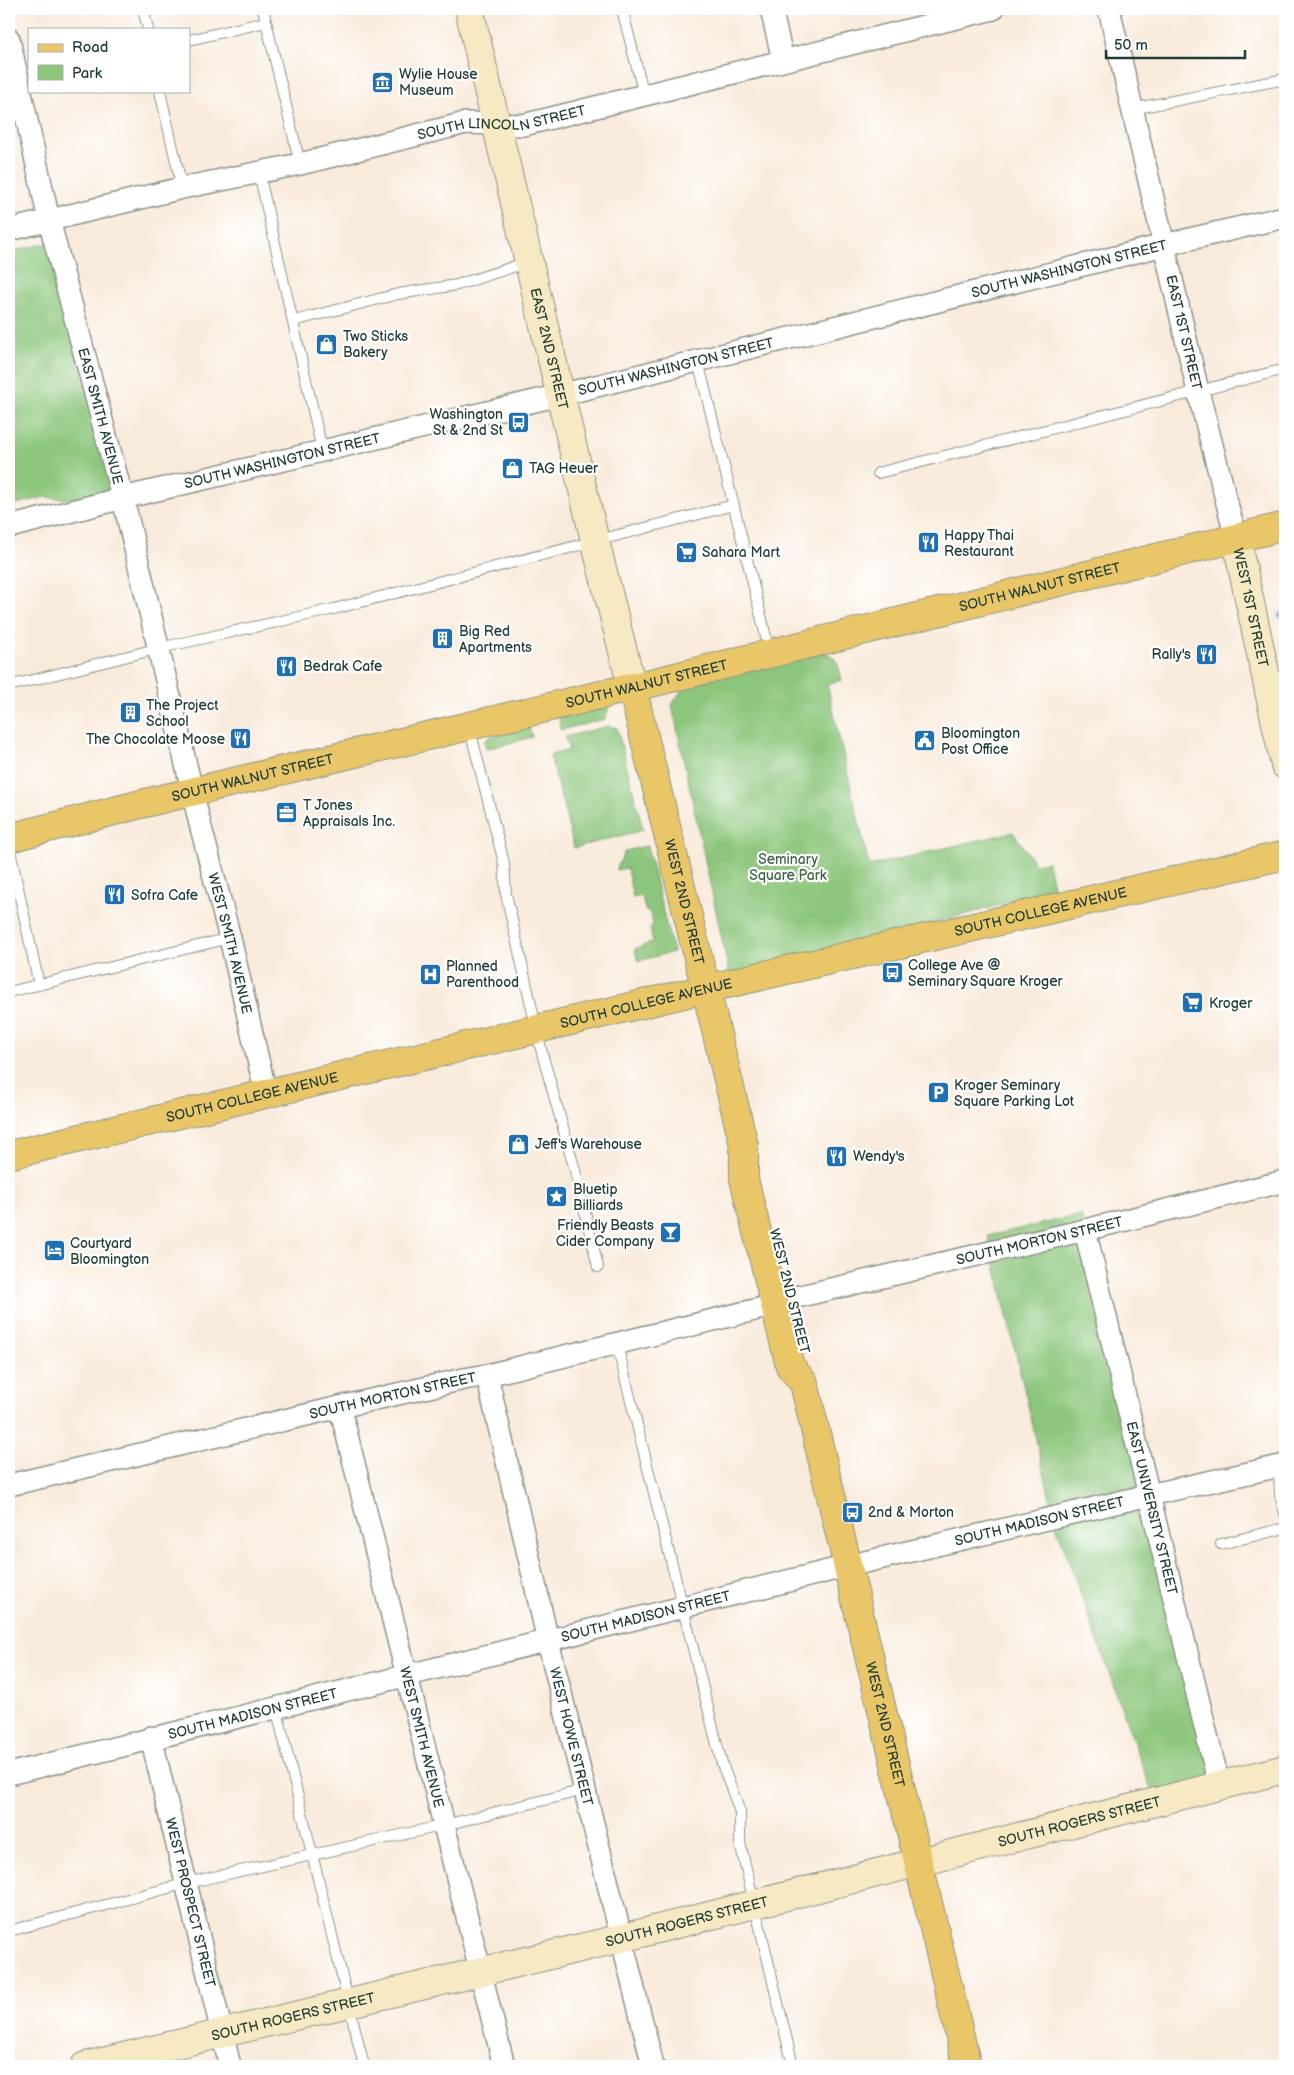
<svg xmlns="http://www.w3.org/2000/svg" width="1294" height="2075" font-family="'Balsamiq Sans',sans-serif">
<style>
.green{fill:#8cc67b;stroke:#568258}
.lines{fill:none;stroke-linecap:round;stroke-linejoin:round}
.stream{stroke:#79baee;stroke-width:5.5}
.lane-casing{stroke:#8c9488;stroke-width:12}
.street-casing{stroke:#8c9488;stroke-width:24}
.secondary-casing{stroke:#8c9488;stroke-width:30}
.primary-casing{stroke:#8c9488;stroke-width:30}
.lane{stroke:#fff;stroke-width:10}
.street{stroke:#fff;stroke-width:21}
.secondary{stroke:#f6e9c3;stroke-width:28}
.primary{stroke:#e9c769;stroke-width:28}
.labels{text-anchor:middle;stroke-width:4.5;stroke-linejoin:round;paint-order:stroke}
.poi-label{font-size:14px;fill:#1f3d34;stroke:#fff;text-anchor:start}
.street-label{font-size:14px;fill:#1f3d34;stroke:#fff}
.park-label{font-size:14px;fill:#406649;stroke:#fff}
</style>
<rect width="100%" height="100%" fill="#fff"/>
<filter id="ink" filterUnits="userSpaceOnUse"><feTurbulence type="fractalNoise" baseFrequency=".02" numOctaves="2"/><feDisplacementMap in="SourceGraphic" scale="10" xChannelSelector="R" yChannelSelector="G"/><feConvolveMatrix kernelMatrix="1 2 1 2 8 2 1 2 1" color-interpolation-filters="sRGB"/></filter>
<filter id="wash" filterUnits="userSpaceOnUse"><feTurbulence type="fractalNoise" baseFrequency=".0096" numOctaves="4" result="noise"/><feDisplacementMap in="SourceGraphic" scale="20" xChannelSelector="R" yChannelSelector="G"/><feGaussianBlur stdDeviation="1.12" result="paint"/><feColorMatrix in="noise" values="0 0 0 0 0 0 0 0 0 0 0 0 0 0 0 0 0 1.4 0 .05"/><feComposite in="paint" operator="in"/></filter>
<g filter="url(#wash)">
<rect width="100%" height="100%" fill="#f9ebdb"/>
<g class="green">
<polygon points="48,243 112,490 68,499 45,497 9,506 9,252"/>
<path d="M821,652c17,3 17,13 21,28l-15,4 42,182 144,-34 22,32 13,-2 6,29 -324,86 -58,-272 13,-20z"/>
<polygon points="609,707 605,719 561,730 559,719 560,716"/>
<polygon points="608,726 617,728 643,830 574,848 550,755 569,750 565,737"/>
<polygon points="523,727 529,728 532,737 486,749 485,741 488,738"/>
<polygon points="647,846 673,952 638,961 635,949 653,942 650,929 653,924 651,914 645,910 642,896 633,898 627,868 616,870 625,851"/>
<polygon points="1081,1215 1218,1779 1153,1795 1057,1528 988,1236"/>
</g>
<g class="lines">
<polyline class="stream" points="1280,615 1285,616"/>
</g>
</g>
<g filter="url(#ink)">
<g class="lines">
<defs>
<g id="lane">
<polyline points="143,9 148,29"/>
<polyline points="263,9 300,164"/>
<polyline points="622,9 644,95"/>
<polyline points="189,40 266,22"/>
<polyline points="160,91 182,188"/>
<polyline points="1132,109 1285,79"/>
<polyline points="259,173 322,450"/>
<polyline points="294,321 398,294 457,285 528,262"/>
<polyline points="698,361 764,628 769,652"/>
<polyline points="878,473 1285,369"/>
<polyline points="9,686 160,648 334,609 734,505"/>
<polyline points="469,726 504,863 506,894 542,1053 576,1174 598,1267"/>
<polyline points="9,846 39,985"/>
<polyline points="9,992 230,938"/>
<polyline points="617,1345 722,1764 740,1812 740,1843 793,2066"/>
<polyline points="1279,1467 1280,1495 1285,1514"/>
<polyline points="1221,1544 1285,1528"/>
<polyline points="276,1707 364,2066"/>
<polyline points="9,1931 187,1883 445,1825 584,1790"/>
</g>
<g id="street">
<polyline points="771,9 783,60"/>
<path id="s1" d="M1109,9l89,382 38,147"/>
<path id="s2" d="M9,39l40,181 78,295 72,305 31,118 36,156"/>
<path id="s3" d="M9,230l173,-42 118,-24 166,-41 57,2 470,-116"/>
<path id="s4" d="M9,527l114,-29 437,-103 604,-150 121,-28"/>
<path id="s5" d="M1085,1230l134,555"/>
<path id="s6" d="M792,1298l293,-68 200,-49"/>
<path id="s7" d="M487,1375l61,266 105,425"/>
<path id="s8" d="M340,1407l164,659"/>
<path id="s9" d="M9,1485l331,-78 124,-28 23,-4 288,-70"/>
<path id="s10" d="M151,1737l79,329"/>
<path id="s11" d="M9,1774l839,-208 301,-71 136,-30"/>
</g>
<g id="secondary">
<path id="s12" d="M469,9l126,532 37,146"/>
<path id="s13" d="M1236,538l49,227"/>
<path id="s14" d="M85,2066l537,-128 663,-169"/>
</g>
<g id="primary">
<path id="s15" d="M632,687l112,458v34l46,187 14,17 163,683"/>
<path id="s16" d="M9,838l140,-36 510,-121 626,-155"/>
<path id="s17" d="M9,1155l696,-166 580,-134"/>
</g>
</defs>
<use href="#lane" class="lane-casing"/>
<use href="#street" class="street-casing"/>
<use href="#secondary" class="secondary-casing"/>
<use href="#primary" class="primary-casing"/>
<use href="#lane" class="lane"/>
<use href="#street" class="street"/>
<use href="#secondary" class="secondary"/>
<use href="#primary" class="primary"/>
</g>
</g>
<defs>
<symbol id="museum-square" viewBox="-11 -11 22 22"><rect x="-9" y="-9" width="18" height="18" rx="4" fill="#1f6fb2" stroke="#fff"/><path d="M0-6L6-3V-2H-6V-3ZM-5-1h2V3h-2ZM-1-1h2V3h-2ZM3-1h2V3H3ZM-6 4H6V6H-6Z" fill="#fff"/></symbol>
<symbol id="shop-square" viewBox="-11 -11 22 22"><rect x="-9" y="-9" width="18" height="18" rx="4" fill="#1f6fb2" stroke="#fff"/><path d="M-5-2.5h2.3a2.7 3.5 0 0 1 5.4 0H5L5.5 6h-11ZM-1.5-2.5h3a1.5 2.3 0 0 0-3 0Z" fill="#fff"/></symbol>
<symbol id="bus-square" viewBox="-11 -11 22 22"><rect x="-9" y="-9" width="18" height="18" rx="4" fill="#1f6fb2" stroke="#fff"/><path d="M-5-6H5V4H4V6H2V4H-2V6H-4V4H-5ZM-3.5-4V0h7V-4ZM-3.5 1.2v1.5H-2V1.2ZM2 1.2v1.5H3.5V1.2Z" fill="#fff"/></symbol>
<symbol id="restaurant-square" viewBox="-11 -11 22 22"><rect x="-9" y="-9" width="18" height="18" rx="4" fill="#1f6fb2" stroke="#fff"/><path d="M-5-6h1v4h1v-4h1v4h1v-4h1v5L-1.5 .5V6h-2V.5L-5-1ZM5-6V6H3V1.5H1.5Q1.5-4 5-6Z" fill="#fff"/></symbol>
<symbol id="supermarket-square" viewBox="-11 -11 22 22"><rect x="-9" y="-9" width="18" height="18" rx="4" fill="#1f6fb2" stroke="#fff"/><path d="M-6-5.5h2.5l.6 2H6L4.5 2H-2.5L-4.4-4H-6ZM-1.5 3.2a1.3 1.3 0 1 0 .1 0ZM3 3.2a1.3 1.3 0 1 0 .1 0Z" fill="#fff"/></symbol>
<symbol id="building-square" viewBox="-11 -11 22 22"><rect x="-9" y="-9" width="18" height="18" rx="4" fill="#1f6fb2" stroke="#fff"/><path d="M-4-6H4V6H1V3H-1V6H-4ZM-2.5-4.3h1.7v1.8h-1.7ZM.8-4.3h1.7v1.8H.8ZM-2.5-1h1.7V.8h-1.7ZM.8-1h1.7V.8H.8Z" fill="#fff"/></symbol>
<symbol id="civic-square" viewBox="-11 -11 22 22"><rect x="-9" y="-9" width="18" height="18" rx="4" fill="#1f6fb2" stroke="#fff"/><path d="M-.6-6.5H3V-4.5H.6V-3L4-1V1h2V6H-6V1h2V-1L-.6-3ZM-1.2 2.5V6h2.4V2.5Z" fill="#fff"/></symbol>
<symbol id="office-square" viewBox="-11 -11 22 22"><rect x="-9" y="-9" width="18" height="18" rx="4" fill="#1f6fb2" stroke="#fff"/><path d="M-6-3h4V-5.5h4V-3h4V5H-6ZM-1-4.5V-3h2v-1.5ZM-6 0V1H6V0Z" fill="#fff"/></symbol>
<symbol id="hospital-square" viewBox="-11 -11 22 22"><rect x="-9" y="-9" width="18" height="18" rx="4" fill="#1f6fb2" stroke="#fff"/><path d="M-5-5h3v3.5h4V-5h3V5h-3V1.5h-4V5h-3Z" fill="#fff"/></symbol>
<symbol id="parking-square" viewBox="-11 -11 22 22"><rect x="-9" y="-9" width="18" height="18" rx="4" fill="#1f6fb2" stroke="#fff"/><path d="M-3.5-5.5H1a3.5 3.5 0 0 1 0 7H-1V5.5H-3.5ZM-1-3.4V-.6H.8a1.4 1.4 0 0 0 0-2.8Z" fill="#fff"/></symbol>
<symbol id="sight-square" viewBox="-11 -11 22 22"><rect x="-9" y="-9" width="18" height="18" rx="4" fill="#1f6fb2" stroke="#fff"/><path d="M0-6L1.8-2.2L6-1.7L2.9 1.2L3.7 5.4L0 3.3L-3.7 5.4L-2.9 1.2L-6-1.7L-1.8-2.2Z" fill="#fff"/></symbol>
<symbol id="bar-square" viewBox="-11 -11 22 22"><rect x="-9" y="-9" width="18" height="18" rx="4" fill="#1f6fb2" stroke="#fff"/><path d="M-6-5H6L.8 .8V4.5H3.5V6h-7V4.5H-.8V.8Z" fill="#fff"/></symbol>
<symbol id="hotel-square" viewBox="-11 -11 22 22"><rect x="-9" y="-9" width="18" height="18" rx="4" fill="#1f6fb2" stroke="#fff"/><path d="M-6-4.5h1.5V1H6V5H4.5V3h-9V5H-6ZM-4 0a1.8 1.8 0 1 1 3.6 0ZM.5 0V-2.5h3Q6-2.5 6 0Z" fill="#fff"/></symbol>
</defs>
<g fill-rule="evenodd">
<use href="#museum-square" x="370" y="70" width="25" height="25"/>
<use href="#shop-square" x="314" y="332" width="25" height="25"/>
<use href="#bus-square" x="506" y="410" width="25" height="25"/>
<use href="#shop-square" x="500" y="456" width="25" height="25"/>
<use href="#restaurant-square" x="916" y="530" width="25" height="25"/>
<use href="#supermarket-square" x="674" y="540" width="25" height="25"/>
<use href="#building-square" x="430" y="626" width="25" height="25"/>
<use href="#restaurant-square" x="1194" y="642" width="25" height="25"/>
<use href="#restaurant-square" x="274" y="654" width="25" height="25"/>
<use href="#building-square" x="118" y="700" width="25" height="25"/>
<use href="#restaurant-square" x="228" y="726" width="25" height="25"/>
<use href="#civic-square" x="912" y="728" width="25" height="25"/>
<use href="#office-square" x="274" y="800" width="25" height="25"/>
<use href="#restaurant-square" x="102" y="882" width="25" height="25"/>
<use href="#bus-square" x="880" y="960" width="25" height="25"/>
<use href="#hospital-square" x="418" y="962" width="25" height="25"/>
<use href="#supermarket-square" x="1180" y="990" width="25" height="25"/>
<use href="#parking-square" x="926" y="1080" width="25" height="25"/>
<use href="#shop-square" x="506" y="1132" width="25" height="25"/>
<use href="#restaurant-square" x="824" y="1144" width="25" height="25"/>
<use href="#sight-square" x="544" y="1184" width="25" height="25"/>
<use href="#bar-square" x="658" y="1220" width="25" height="25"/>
<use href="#hotel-square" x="42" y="1238" width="25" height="25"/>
<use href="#bus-square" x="840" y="1500" width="25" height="25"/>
</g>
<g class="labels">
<g class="poi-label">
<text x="399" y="79">Wylie House<tspan x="399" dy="16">Museum</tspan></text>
<text x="343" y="341">Two Sticks<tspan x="343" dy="16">Bakery</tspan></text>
<text x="503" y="419" text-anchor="end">Washington<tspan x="503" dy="16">St &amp; 2nd St</tspan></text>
<text x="529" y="473">TAG Heuer</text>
<text x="944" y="540">Happy Thai<tspan x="944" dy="16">Restaurant</tspan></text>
<text x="702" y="557">Sahara Mart</text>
<text x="459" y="636">Big Red<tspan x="459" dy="16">Apartments</tspan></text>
<text x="1191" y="659" text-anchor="end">Rally's</text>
<text x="303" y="671">Bedrak Cafe</text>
<text x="146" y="710">The Project<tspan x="146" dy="16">School</tspan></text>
<text x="941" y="738">Bloomington<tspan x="941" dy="16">Post Office</tspan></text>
<text x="225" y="744" text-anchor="end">The Chocolate Moose</text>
<text x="303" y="810">T Jones<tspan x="303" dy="16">Appraisals Inc.</tspan></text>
<text x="131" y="900">Sofra Cafe</text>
<text x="908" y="970">College Ave @<tspan x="908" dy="16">Seminary Square Kroger</tspan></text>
<text x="446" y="971">Planned<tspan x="446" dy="16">Parenthood</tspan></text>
<text x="1209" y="1008">Kroger</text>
<text x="954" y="1090">Kroger Seminary<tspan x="954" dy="16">Square Parking Lot</tspan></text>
<text x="535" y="1149">Jeff's Warehouse</text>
<text x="853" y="1161">Wendy's</text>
<text x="573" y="1194">Bluetip<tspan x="573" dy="16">Billiards</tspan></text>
<text x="654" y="1230" text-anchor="end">Friendly Beasts<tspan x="654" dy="16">Cider Company</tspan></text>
<text x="70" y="1248">Courtyard<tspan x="70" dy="16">Bloomington</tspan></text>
<text x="868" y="1517">2nd &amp; Morton</text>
</g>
<g class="street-label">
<text dy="5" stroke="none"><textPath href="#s3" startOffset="505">SOUTH LINCOLN STREET</textPath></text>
<text dy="5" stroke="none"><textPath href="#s4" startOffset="1091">SOUTH WASHINGTON STREET</textPath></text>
<text dy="5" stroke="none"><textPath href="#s1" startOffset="332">EAST 1ST STREET</textPath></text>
<text dy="5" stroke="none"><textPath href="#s12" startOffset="349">EAST 2ND STREET</textPath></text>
<text dy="5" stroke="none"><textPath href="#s4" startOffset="686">SOUTH WASHINGTON STREET</textPath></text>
<text dy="5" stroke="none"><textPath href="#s2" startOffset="388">EAST SMITH AVENUE</textPath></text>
<text dy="5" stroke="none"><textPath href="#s4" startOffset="281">SOUTH WASHINGTON STREET</textPath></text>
<text dy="5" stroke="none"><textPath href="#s16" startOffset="1061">SOUTH WALNUT STREET</textPath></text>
<text dy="5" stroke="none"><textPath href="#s13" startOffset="71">WEST 1ST STREET</textPath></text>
<text dy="5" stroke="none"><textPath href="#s16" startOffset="656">SOUTH WALNUT STREET</textPath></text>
<text dy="5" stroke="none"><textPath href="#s16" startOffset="251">SOUTH WALNUT STREET</textPath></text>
<text dy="5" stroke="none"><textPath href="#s15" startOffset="221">WEST 2ND STREET</textPath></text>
<text dy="5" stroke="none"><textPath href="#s17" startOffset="1060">SOUTH COLLEGE AVENUE</textPath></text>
<text dy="5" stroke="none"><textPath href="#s2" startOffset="931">WEST SMITH AVENUE</textPath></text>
<text dy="5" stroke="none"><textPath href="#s17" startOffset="655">SOUTH COLLEGE AVENUE</textPath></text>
<text dy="5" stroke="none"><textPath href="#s17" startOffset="250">SOUTH COLLEGE AVENUE</textPath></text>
<text dy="5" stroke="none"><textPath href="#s6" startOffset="254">SOUTH MORTON STREET</textPath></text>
<text transform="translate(790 1291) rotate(76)" y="5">WEST 2ND STREET</text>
<text dy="5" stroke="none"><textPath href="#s9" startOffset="394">SOUTH MORTON STREET</textPath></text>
<text dy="5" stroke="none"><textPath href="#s5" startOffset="286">EAST UNIVERSITY STREET</textPath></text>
<text dy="5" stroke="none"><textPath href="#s11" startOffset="1061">SOUTH MADISON STREET</textPath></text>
<text dy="5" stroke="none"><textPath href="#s11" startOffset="656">SOUTH MADISON STREET</textPath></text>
<text dy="5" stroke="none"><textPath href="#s11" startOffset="251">SOUTH MADISON STREET</textPath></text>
<text dy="5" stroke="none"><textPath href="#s15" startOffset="1071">WEST 2ND STREET</textPath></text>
<text dy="5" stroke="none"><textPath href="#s7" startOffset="371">WEST HOWE STREET</textPath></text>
<text dy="5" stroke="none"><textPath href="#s8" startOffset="340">WEST SMITH AVENUE</textPath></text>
<text dy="5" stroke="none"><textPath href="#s14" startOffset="1024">SOUTH ROGERS STREET</textPath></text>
<text dy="5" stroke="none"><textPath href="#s10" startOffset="170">WEST PROSPECT STREET</textPath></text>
<text dy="5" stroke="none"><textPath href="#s14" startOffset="619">SOUTH ROGERS STREET</textPath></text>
<text dy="5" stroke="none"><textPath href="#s14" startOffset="214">SOUTH ROGERS STREET</textPath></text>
</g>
<g class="park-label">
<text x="788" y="864">Seminary<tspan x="788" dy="16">Square Park</tspan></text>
</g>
</g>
<rect width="1294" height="2075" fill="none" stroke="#fff" stroke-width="30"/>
<rect x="28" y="28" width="162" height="65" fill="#ffffff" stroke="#a5b1ae"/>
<rect x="38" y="44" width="25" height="8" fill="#e9c769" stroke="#a5b1ae"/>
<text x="72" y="52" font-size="15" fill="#1f3d34">Road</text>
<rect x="38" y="65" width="25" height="15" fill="#8cc67b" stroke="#a5b1ae"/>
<text x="72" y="78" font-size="15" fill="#1f3d34">Park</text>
<path d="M1106 50v8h139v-8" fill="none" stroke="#1f3d34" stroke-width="2.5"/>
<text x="1114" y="50" font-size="15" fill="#1f3d34" stroke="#ffffff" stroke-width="4" paint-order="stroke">50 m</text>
</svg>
